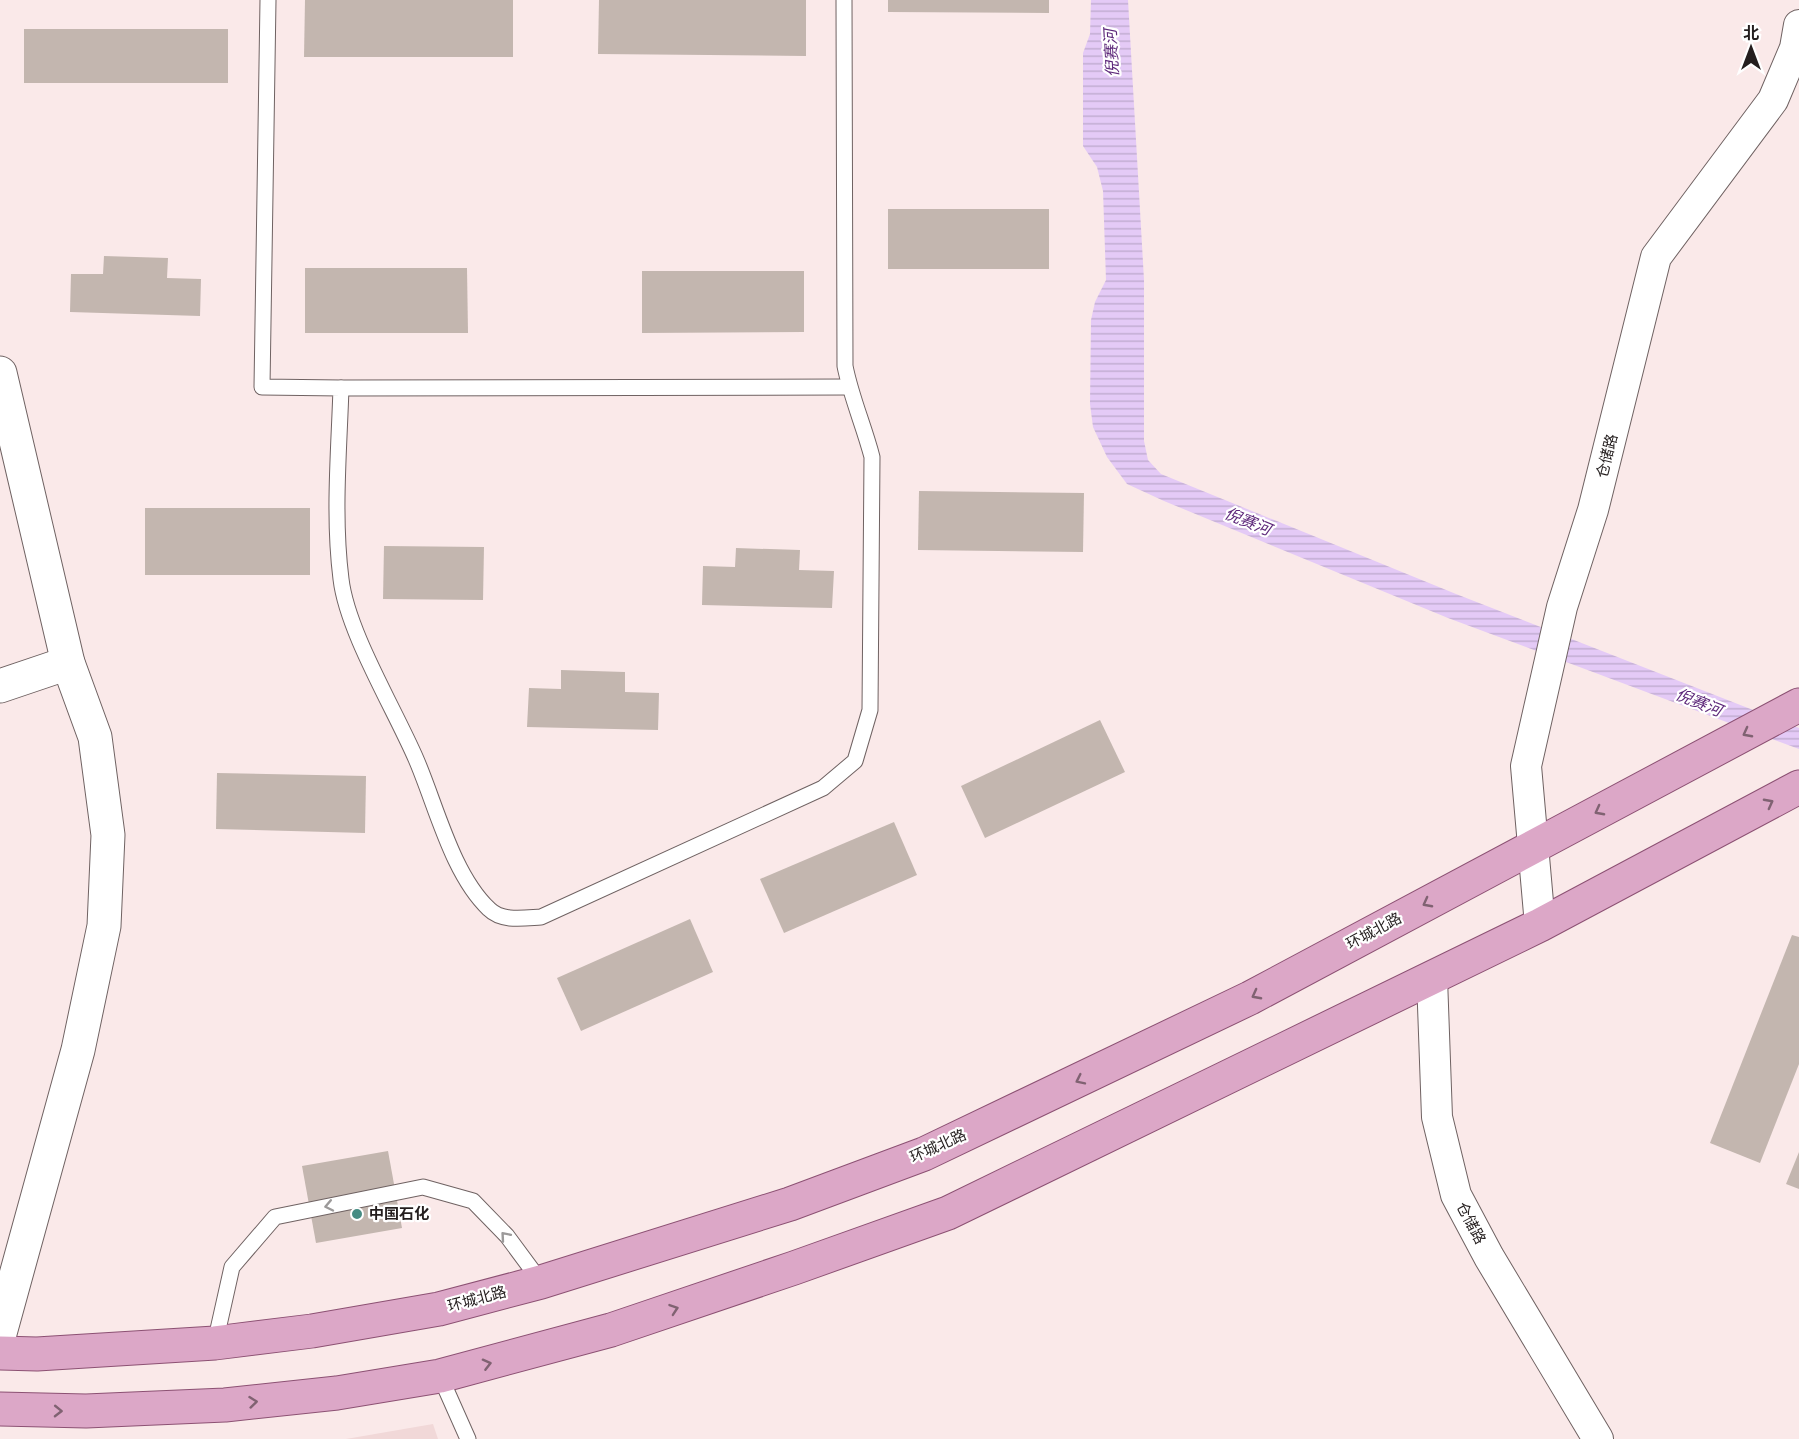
<svg xmlns="http://www.w3.org/2000/svg" width="1799" height="1439" font-family="Manrope,'Noto Sans SC',sans-serif">
<style>
.built{fill:#f1d8d8}
.water{fill:url(#water-rules)}
.building{fill:#c3b6af}
.lines{fill:none;stroke-linecap:round;stroke-linejoin:round}
.lane-casing{stroke:#6f6262;stroke-width:17}
.street-casing{stroke:#6f6262;stroke-width:32}
.secondary-casing{stroke:#6f6262;stroke-width:35}
.primary-casing{stroke:#8c5173;stroke-width:35}
.lane{stroke:#fff;stroke-width:15}
.street{stroke:#fff;stroke-width:30}
.secondary{stroke:#fff;stroke-width:33}
.primary{stroke:#dca7c7;stroke-width:33}
.oneway{stroke:#806272}
.oneway2{stroke:#9c9a9a}
.poi-dot{fill:#468c83;stroke:#fff;stroke-width:2}
.labels{text-anchor:middle;stroke-width:4.5;stroke-linejoin:round;paint-order:stroke}
.street-label{font-size:15px;fill:#241e1e;stroke:#fff}
.poi-label{font-size:15px;font-weight:bold;fill:#241e1e;stroke:#fff;text-anchor:start}
.water-label{font-size:16px;font-style:italic;fill:#5d287a;stroke:#fff}
</style>
<defs>
<pattern id="water-rules" width="6" height="5" patternUnits="userSpaceOnUse" patternTransform="scale(1.5)"><rect width="6" height="5" fill="#e4caf6"/><path d="M0 2.5h6" fill="none" stroke="#c3add2"/></pattern>
</defs>
<rect width="100%" height="100%" fill="#fae9e9"/>
<polygon class="built" points="433,1424 438,1439 346,1439"/>
<polygon class="water" points="1091,0 1128,0 1144,280 1144,441 1148,460 1161,474 1456,594 1799,728 1799,749 1448,618 1164,501 1127,484 1107,457 1093,427 1090,404 1091,320 1095,302 1106,280 1103,191 1097,167 1083,146 1083,53 1090,34"/>
<g class="building">
<polygon points="305,0 513,0 513,57 304,57"/>
<polygon points="599,0 806,0 806,56 598,54"/>
<polygon points="888,0 1049,0 1049,13 888,12"/>
<rect x="24" y="29" width="204" height="54"/>
<rect x="888" y="209" width="161" height="60"/>
<polygon points="104,256 168,258 167,278 201,279 200,316 70,312 71,274 103,274"/>
<polygon points="305,268 467,268 468,333 305,333"/>
<polygon points="642,271 804,271 804,332 642,333"/>
<polygon points="919,491 1084,493 1083,552 918,550"/>
<rect x="145" y="508" width="165" height="67"/>
<polygon points="384,546 484,547 483,600 383,599"/>
<polygon points="736,548 800,550 799,570 834,571 832,608 702,605 703,566 735,567"/>
<polygon points="561,670 625,672 625,692 659,693 658,730 527,727 529,688 561,689"/>
<polygon points="1100,720 1125,772 985,838 961,786"/>
<polygon points="217,773 366,776 365,833 216,829"/>
<polygon points="894,822 917,875 784,933 760,879"/>
<polygon points="690,919 713,972 581,1031 557,978"/>
<polygon points="1792,935 1799,937 1799,1064 1760,1163 1710,1143"/>
<polygon points="388,1151 402,1228 316,1243 302,1166"/>
<polygon points="1799,1152 1799,1189 1786,1184"/>
</g>
<g class="lines">
<defs>
<g id="lane">
<path d="M268,0l-6,387 79,1c-2,63 -8,128 0,191 6,52 53,129 75,180 20,46 36,115 73,150 13,13 35,9 52,8l282,-129 32,-27 15,-51 2,-253c-8,-31 -21,-60 -27,-91l-1,-366"/>
<polyline points="341,388 849,387"/>
<polyline points="215,1343 232,1267 275,1217 423,1187 473,1201 507,1236 541,1282"/>
<polyline points="440,1376 468,1439"/>
</g>
<g id="street">
<polyline points="1540,925 1526,766 1562,607 1593,510 1656,257 1773,100 1795,48 1799,25"/>
<polyline points="1432,978 1437,1117 1456,1195 1489,1257 1598,1439"/>
</g>
<g id="secondary">
<polyline points="0,373 68,663 95,737 108,835 104,926 78,1050 0,1333"/>
<polyline points="0,686 68,663"/>
</g>
<g id="primary">
<polyline points="0,1353 37,1354 215,1343 312,1331 439,1309 541,1282 790,1204 924,1154 1250,998 1799,705"/>
<polyline points="0,1409 86,1411 225,1405 337,1393 440,1376 611,1330 794,1268 948,1213 1540,925 1799,787"/>
</g>
</defs>
<use href="#lane" class="lane-casing"/>
<use href="#street" class="street-casing"/>
<use href="#secondary" class="secondary-casing"/>
<use href="#primary" class="primary-casing"/>
<use href="#lane" class="lane"/>
<use href="#street" class="street"/>
<use href="#secondary" class="secondary"/>
<use href="#primary" class="primary"/>
</g>
<defs><path id="oneway-chevron" d="M-2-3.5L2.5 0L-2 3.5" fill="none" stroke-width="1.6" stroke-linecap="round" stroke-linejoin="round" transform="scale(1.5)"/></defs>
<g class="oneway">
<use href="#oneway-chevron" transform="translate(1747 733) rotate(152)"/>
<use href="#oneway-chevron" transform="translate(1769 803) rotate(-28)"/>
<use href="#oneway-chevron" transform="translate(1599 811) rotate(152)"/>
<use href="#oneway-chevron" transform="translate(1427 903) rotate(152)"/>
<use href="#oneway-chevron" transform="translate(1256 995) rotate(152)"/>
<use href="#oneway-chevron" transform="translate(1080 1080) rotate(154)"/>
<use href="#oneway-chevron" transform="translate(674 1309) rotate(-19)"/>
<use href="#oneway-chevron" transform="translate(487 1364) rotate(-14)"/>
<use href="#oneway-chevron" transform="translate(253 1402) rotate(-6)"/>
<use href="#oneway-chevron" transform="translate(58 1411) rotate(1)"/>
</g>
<g class="oneway2">
<use href="#oneway-chevron" transform="translate(329 1206) rotate(168)"/>
<use href="#oneway-chevron" transform="translate(505 1236) rotate(-131)"/>
</g>
<circle class="poi-dot" cx="357" cy="1214" r="6"/>
<g class="labels">
<g class="street-label">
<text transform="translate(1607 456) rotate(-76)" y="5">仓储路</text>
<text transform="translate(1374 931) rotate(-28)" y="5">环城北路</text>
<text transform="translate(938 1146) rotate(-24)" y="5">环城北路</text>
<text transform="translate(1471 1223) rotate(62)" y="5">仓储路</text>
<text transform="translate(477 1299) rotate(-15)" y="5">环城北路</text>
</g>
<g class="poi-label">
<text x="369" y="1219">中国石化</text>
</g>
<g class="water-label">
<text transform="translate(1111 53) rotate(-93)" y="6">倪赛河</text>
<text transform="translate(1248 521) rotate(22)" y="6">倪赛河</text>
<text transform="translate(1699 702) rotate(22)" y="6">倪赛河</text>
</g>
</g>
<g transform="translate(1751 48)" stroke="#ffffff" stroke-width="4.5" paint-order="stroke">
<path d="M0-4.5L10 22L0 15L-10 22Z" fill="#241e1e"/>
<text y="-9" font-size="16" font-weight="bold" text-anchor="middle" fill="#241e1e">北</text>
</g>
</svg>
